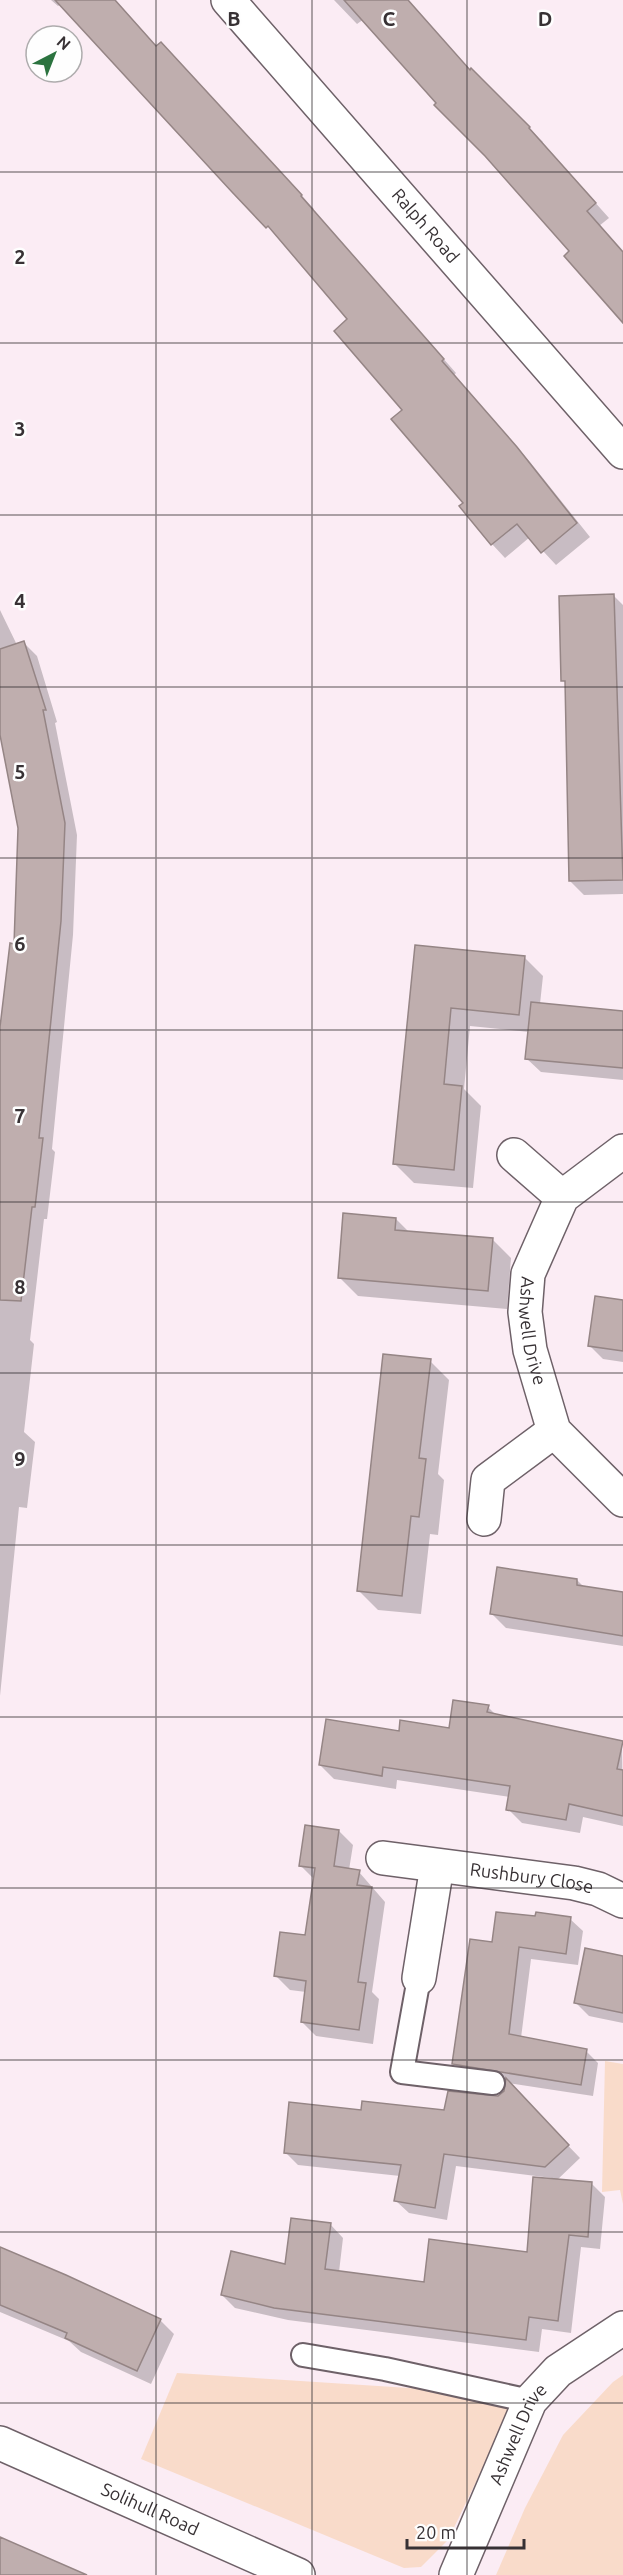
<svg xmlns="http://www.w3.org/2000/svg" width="623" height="2575" font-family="Ubuntu,sans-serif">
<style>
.green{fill:#f9dbca}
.shadow{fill:#0003}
.building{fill:#bfaeae;stroke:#958585;stroke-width:1.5}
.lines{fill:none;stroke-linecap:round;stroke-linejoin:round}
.service-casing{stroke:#6e6168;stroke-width:26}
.minor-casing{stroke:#6e6168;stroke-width:36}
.tertiary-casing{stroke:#6e6168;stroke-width:36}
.service{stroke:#fff;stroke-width:22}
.minor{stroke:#fff;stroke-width:33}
.tertiary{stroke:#fff;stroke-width:33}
.grid{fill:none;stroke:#373134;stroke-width:1.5;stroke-opacity:0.55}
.labels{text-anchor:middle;stroke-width:5;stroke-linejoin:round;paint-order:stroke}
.street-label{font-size:18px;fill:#373134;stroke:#fefefe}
.grid-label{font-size:20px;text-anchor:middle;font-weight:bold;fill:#373134;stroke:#fefefe;stroke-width:5;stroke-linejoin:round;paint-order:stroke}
</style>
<rect width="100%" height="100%" fill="#fbecf4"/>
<g class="green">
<polygon points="605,2061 623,2064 623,2204 620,2190 602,2192"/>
<polygon points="177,2373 518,2395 448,2540 421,2567 404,2568 141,2459"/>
<polygon points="623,2375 623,2575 496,2575 525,2508 563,2435 613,2382"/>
</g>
<g class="shadow">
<polygon points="51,0 115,0 157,47 174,57 314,209 313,210 456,373 454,375 530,462 590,537 556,565 530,537 505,558 492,544 404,410 349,319 281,240 61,4 58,6"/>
<polygon points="334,0 407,0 470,71 543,142 542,143 609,218 599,226 623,252 623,320 571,251 364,19 357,24"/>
<polygon points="614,596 623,605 623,894 584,895 570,881 567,684 563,680"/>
<polygon points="0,610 17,645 24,643 37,656 57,722 55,723 77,835 73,935 52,1149 55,1152 47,1219 44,1219 30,1340 34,1344 24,1432 35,1442 27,1508 19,1507 0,1696 0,1044 15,945 20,828 0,712"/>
<polygon points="416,946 524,957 543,976 540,1004 623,1013 623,1080 541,1072 526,1058 529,1032 470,1026 464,1089 481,1106 473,1188 414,1183 395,1164"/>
<polygon points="396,1219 409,1232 492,1239 511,1258 507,1309 358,1296 339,1277"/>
<polygon points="623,1301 623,1362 603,1359 589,1345"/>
<polygon points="430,1361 449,1380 438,1474 444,1480 438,1535 430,1534 421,1614 378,1610 359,1591"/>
<polygon points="577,1580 584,1587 623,1593 623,1646 506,1628 492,1614"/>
<polygon points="488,1707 497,1716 622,1742 623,1826 583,1817 580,1833 522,1823 508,1809 510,1797 397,1780 396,1789 334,1779 320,1765 400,1732 450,1729"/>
<polygon points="339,1831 353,1845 349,1870 359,1872 385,1902 372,1992 379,1999 373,2044 316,2036 302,2022 306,1992 290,1990 276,1976 307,1936 315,1880 300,1865"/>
<polygon points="570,1919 583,1931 578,1965 531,1959 521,2038 586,2051 598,2063 593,2096 508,2083 580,2158 556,2181 591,2183 605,2197 600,2249 581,2247 571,2333 542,2329 539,2352 288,2320 235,2308 222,2295 286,2266 330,2224 343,2238 339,2272 425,2283 529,2254 552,2178 456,2166 447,2220 409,2213 396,2201 400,2176 298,2165 285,2152 362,2112 445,2112 498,2097 506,2091 507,2082 466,2076 454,2064 494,1944"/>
<polygon points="623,1957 623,2023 589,2016 575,2002"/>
<polygon points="0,2265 160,2320 174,2334 151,2384 81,2352 69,2341 0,2312"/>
</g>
<g class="building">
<polygon points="55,0 115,0 156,46 161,42 302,195 301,196 444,359 442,361 517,447 577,523 541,553 517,524 491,545 459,506 463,503 391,419 402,410 334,331 347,319 268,226 266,228 232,192"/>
<polygon points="344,0 408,0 470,70 471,68 530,127 529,128 596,203 587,211 623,252 623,323 564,256 569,251 485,156 434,105 436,103"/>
<polygon points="614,594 623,880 569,881 565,681 561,681 559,596"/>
<polygon points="24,641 46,710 43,710 65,823 61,921 39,1138 43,1138 35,1207 32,1207 21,1301 0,1300 0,1027 10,943 14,944 18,828 0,735 0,649"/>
<polygon points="415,945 525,956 519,1015 451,1008 444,1084 462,1086 454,1170 393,1164"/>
<polygon points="531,1002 623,1011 623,1068 525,1059"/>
<polygon points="343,1213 396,1218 395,1230 493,1238 488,1291 338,1278"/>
<polygon points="595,1296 623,1300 623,1351 588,1346"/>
<polygon points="383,1354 431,1359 419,1458 426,1459 419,1517 411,1516 402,1596 357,1591"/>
<polygon points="497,1567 577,1579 577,1585 623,1592 623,1636 490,1614"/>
<polygon points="453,1700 489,1705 487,1712 623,1741 617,1769 623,1770 623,1816 569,1804 566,1820 506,1810 510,1786 383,1767 382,1776 319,1765 326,1719 399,1731 400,1720 449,1728"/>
<polygon points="305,1825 339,1830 334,1866 360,1870 357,1885 372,1887 358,1982 366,1983 359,2030 301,2022 306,1981 274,1976 280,1932 305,1935 315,1868 299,1866"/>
<polygon points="496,1912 535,1916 536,1912 571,1917 566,1954 519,1947 509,2034 587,2049 581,2085 452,2064 470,1939 492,1942"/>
<polygon points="585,1948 623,1956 623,2013 574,2003"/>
<polygon points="506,2078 569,2145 545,2167 444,2154 435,2208 394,2201 401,2165 284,2153 289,2102 361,2110 362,2101 444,2110 448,2091 498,2096 504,2091"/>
<polygon points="533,2177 592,2182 588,2237 569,2235 558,2321 529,2317 526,2340 274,2308 221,2295 231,2251 285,2264 291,2218 331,2223 325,2269 424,2282 429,2239 527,2252"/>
<polygon points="0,2247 66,2275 161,2319 137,2371 65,2338 67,2333 0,2305"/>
<polygon points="0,2537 87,2575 0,2575"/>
</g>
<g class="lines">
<defs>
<g id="service">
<polyline points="419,1978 402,2072 493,2083"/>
<polyline points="303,2355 385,2369 530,2401"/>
</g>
<g id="minor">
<path id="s1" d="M228,0l395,452"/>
<path id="s2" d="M623,1151l-61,46 -34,77 -3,38 5,38 24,81 69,69"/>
<polyline points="514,1155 562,1197"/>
<polyline points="484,1519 488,1480 554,1431"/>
<path id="s3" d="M383,1858l191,25 24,6 25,12"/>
<polyline points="419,1978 437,1866"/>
<path id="s4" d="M456,2575l74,-174 28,-30 65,-43"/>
</g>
<g id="tertiary">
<path id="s5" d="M0,2443l298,132"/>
</g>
</defs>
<use href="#service" class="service-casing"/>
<use href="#minor" class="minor-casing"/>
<use href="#tertiary" class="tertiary-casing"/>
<use href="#service" class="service"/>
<use href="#minor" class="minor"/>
<use href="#tertiary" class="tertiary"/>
</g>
<path class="grid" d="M156,0v2575M312,0v2575M467,0v2575M0,172h623M0,343h623M0,515h623M0,687h623M0,858h623M0,1030h623M0,1202h623M0,1373h623M0,1545h623M0,1717h623M0,1888h623M0,2060h623M0,2232h623M0,2403h623"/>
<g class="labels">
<g class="street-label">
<text dy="6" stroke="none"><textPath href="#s1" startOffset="300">Ralph Road</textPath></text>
<text dy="6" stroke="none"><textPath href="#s2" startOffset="218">Ashwell Drive</textPath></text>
<text dy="6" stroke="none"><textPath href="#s3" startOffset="150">Rushbury Close</textPath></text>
<text dy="6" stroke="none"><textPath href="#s4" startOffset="154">Ashwell Drive</textPath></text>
<text dy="6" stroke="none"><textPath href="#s5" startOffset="164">Solihull Road</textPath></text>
</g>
</g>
<g class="grid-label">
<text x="234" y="26">B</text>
<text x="389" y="26">C</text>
<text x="545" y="26">D</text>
<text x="20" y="264">2</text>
<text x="20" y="436">3</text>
<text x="20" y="608">4</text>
<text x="20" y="779">5</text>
<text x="20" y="951">6</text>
<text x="20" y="1123">7</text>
<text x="20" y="1294">8</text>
<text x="20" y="1466">9</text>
</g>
<g transform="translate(54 54) rotate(42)"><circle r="28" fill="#fefefe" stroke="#aeacad" stroke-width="1.5"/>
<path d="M0-4.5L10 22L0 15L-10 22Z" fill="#2b733f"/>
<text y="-9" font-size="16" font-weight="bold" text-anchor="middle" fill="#373134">N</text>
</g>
<path d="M407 2539v9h117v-9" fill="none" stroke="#373134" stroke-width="3"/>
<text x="416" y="2539" font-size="18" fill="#373134" stroke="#fefefe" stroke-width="4.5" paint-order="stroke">20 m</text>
</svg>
